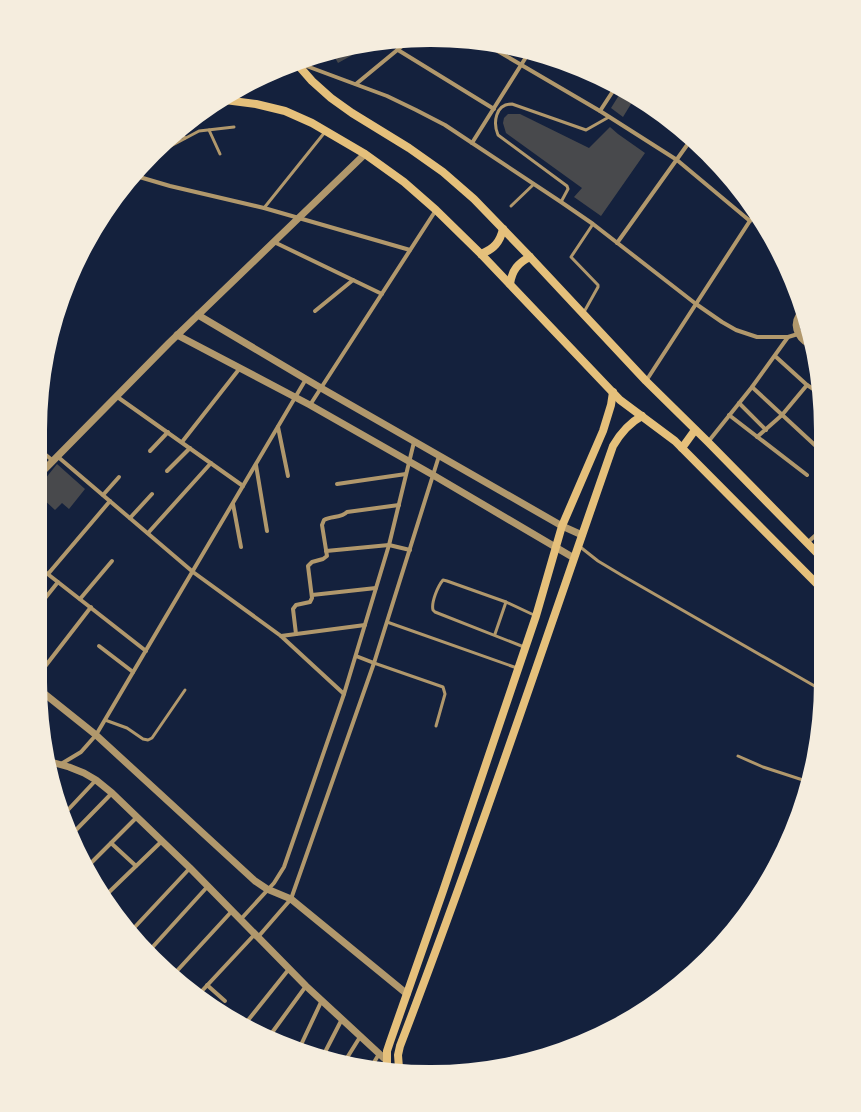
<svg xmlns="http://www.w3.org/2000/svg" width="861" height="1112" font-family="'Varela Round',sans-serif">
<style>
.building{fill:#48494c}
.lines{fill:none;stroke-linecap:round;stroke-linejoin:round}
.service{stroke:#b1986c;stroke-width:3}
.minor{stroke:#b1986c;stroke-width:4}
.tertiary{stroke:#b1986c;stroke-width:7}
.secondary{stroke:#e5c07b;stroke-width:8}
</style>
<rect width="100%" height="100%" fill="#14213d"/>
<g class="building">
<polygon points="355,47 364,47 365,48 338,63 333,54"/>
<polygon points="621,92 634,99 623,117 611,108"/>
<polygon points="508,114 520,114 589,148 610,127 618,134 645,153 601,216 574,197 582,188 506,133 503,123 504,118"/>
<polygon points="57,464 85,489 69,509 62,503 55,510 41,497 41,484"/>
</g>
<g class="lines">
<g class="service">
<polyline points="209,130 220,154"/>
<polyline points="181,132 185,138"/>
<polyline points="167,148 199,131 234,127"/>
<path d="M561,202l7,-13 -1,-3 -69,-51c-5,-12 -3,-31 14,-31l74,26 23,-13"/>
<polyline points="511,206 534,184"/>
<polyline points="264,208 325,132"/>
<polyline points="584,312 598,287 598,285 571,257 593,224"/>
<polyline points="579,546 598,561 623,576 818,688"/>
<polyline points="387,622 517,668"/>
<polyline points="495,634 506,602"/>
<path d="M524,647l-89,-35 -2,-2c-2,-8 5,-24 10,-30l4,1 59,21 30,14"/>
<polyline points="374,663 443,687 445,694 436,726"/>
<polyline points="105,720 127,728 143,739 148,740 152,738 185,690"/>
<polyline points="738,756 763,767 806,781"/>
</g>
<g class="minor">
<polyline points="489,46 600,111 677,160 750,221"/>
<polyline points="398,50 494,109"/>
<polyline points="301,64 387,96 416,110 445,125 561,202 593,224 696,304 722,322 736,330 757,337 788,337"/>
<polyline points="356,84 407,42"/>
<polyline points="600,111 615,88"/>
<polyline points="472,143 528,54"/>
<polyline points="136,176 170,186 264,208 410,250"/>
<polyline points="274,242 382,294"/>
<polyline points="617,243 690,141"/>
<polyline points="315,311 353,280"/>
<polyline points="775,356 807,385 818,392"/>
<polyline points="646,381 755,213"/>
<polyline points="752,387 818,448"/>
<polyline points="116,396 243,486"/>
<polyline points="739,403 766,430"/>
<polyline points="310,405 436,210"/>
<polyline points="729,415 807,475"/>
<polyline points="278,427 288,476"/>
<polyline points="757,437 782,415 807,385"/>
<polyline points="182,442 240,368"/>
<polyline points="708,442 752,387 788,337 798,334"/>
<polyline points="41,451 52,460"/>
<polyline points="150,451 168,432"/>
<polyline points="57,456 193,572 281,636 344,694"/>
<polyline points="256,465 267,531"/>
<polyline points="167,471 190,448"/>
<polyline points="337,484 406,474"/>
<polyline points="103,495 119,477"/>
<polyline points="233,504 241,547"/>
<polyline points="130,518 152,494"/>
<polyline points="148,533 211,463"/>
<polyline points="807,543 818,533"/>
<polyline points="326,551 389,545 410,550"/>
<polyline points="40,568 146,651"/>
<polyline points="48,574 110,501"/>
<polyline points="312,595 376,588"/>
<polyline points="80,599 112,561"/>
<polyline points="42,602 58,582"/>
<path d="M296,634l-3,-25 3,-4 14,-3 2,-4 -4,-32 4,-4 11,-3 4,-3 -5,-31 2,-5c7,-4 18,-2 23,-8l52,-7"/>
<polyline points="281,636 365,625"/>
<polyline points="99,646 133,672"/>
<polyline points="356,656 374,663"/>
<polyline points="40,673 91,607"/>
<polyline points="61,764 81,752 96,735 306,379"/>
<polyline points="66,812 96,780"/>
<polyline points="74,832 112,793"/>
<polyline points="111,843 136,866"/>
<polyline points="88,866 137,817"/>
<polyline points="106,895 162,841"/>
<polyline points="241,919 274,883 284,867 344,694 389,545 414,442"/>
<polyline points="133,929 190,868"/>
<polyline points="258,937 291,899 374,663 439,456"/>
<polyline points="149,951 208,886"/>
<polyline points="175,973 232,911"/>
<polyline points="207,985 225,1001"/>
<polyline points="200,993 255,934"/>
<polyline points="245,1024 289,969"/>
<polyline points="271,1034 306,986"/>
<polyline points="300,1047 322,1000"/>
<polyline points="323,1056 342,1019"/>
<polyline points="345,1061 360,1037"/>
<polyline points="373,1064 379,1054"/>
</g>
<g class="tertiary">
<path d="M802,312c-11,11 -5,25 7,32"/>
<polyline points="198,315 321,388 562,526 582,535"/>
<polyline points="177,335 310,405 433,475 574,558"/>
<polyline points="41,473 169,343 365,154"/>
<polyline points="41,691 96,735 255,881 267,889 291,899 407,994"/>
<polyline points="51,762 69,767 84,773 96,780 112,793 190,868 306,986 386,1060"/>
</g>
<g class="secondary">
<polyline points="298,65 312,81 331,98 352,113 409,148 443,172 474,199 530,257 646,381 708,442 818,554"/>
<polyline points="225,100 256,104 285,111 312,123 365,154 404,182 436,210 481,254 620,400 675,441 818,585"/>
<path d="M481,254c13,-5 19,-12 22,-25"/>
<path d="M510,284c2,-14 8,-21 20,-27"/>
<polyline points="682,448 695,430"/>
<polyline points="387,1066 387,1051 390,1042 443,891 536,616 562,526 603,431 611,405 613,392"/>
<path d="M399,1068l-1,-13 2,-9c76,-198 143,-399 213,-600 7,-12 16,-23 29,-30"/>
</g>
</g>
<path d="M0 0H861V1112H0ZM430 47H431A383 383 0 0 1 814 430V682A383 383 0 0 1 431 1065H430A383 383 0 0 1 47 682V430A383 383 0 0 1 430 47Z" fill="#f5edde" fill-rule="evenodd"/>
</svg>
